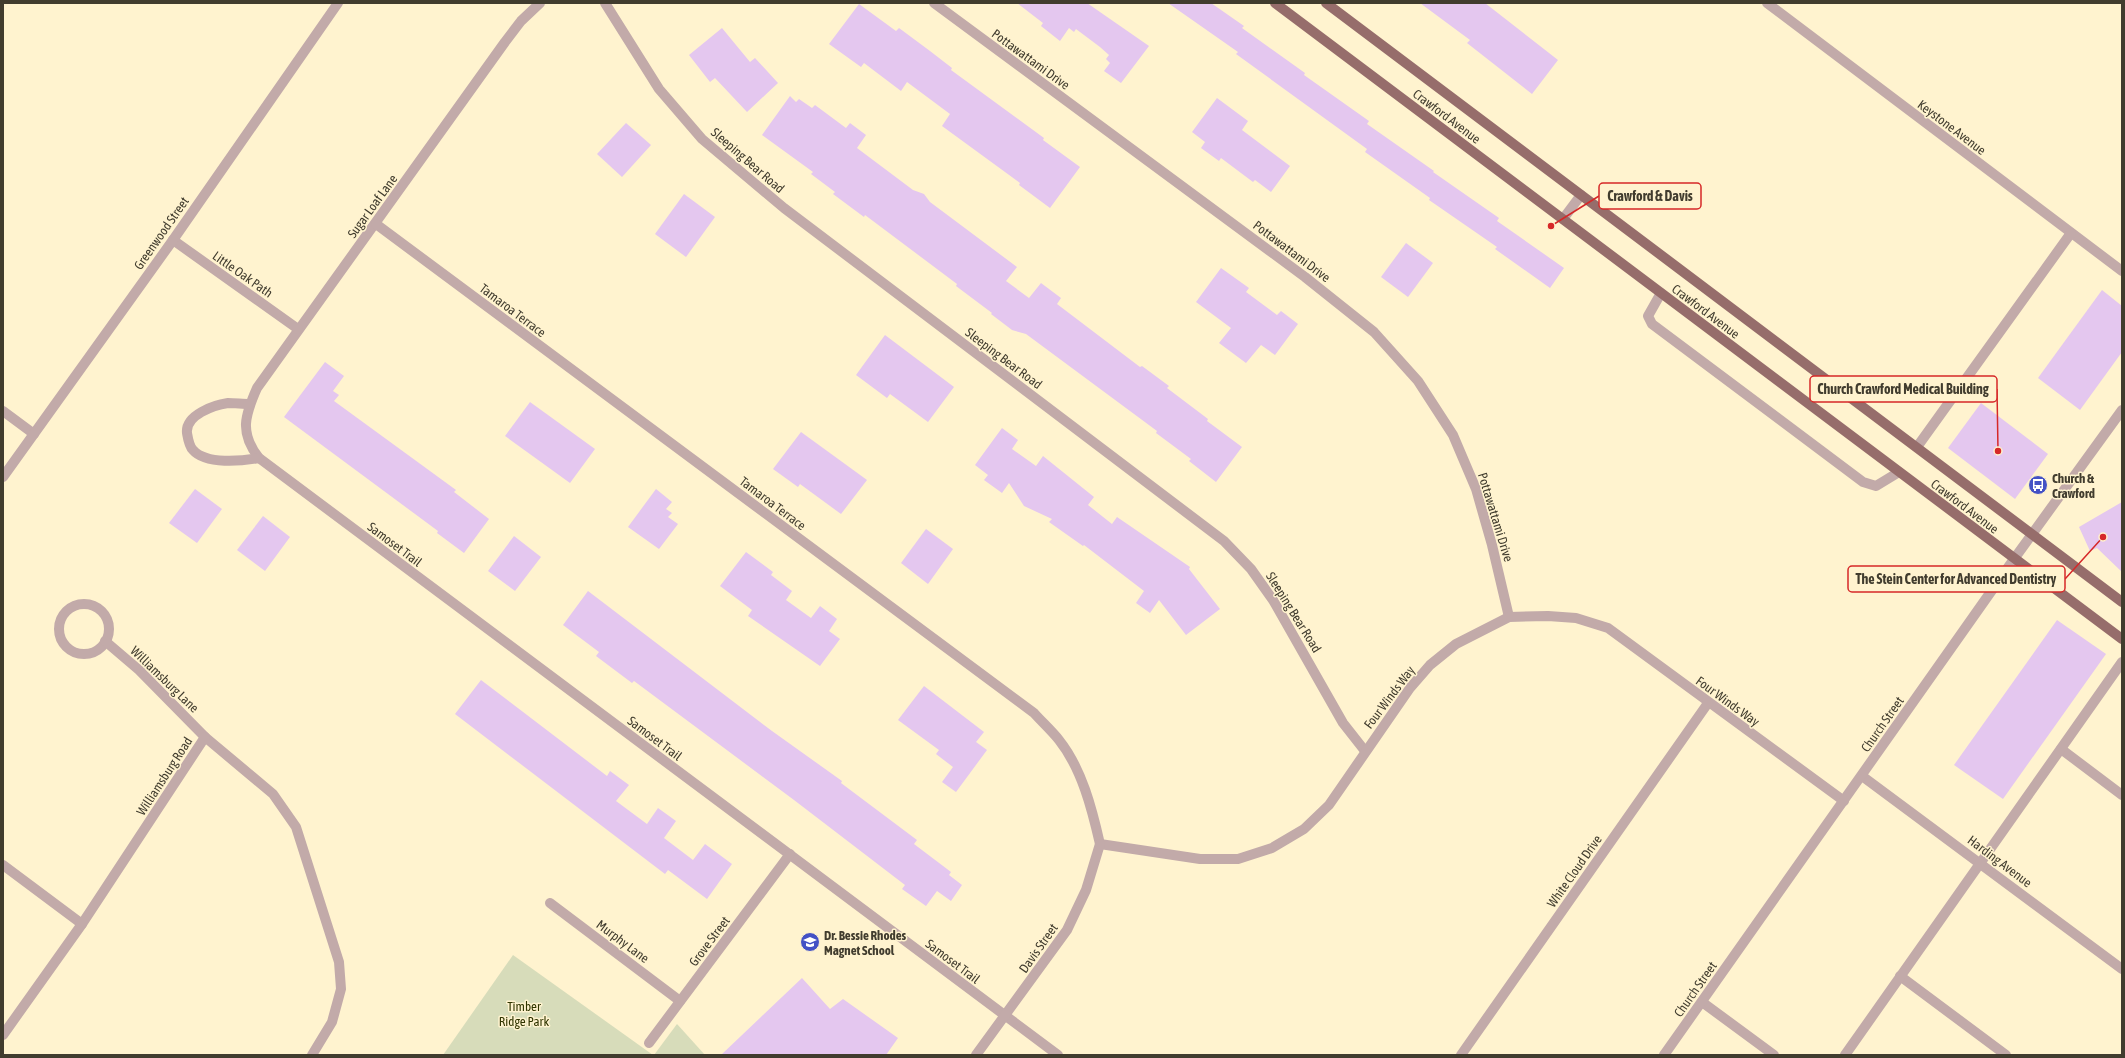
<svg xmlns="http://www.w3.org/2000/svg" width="2125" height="1058" font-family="'Asap Condensed',sans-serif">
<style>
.green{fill:#d7dcba}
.building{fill:#e4c7ef}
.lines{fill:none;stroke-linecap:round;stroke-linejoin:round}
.minor{stroke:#c2aaa9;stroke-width:10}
.major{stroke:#966d6b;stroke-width:10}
.labels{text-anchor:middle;stroke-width:3;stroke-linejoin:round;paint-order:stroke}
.street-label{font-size:13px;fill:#413c2e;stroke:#fff3cf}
.poi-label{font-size:13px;font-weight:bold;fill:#413c2e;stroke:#fff3cf;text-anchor:start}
.park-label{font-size:13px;fill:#313500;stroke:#fff3cf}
.leader{fill:none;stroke:#d62828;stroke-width:1.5}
.callout-dot{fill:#d62828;stroke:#fff3cf;stroke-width:1.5}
.callout{fill:#fff3cf;stroke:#d62828;stroke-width:1.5}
.callout-label{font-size:14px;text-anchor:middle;font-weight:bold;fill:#413c2e}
</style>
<rect width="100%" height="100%" fill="#fff3cf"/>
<g class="green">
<polygon points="513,955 653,1055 443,1055"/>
<polygon points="677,1024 705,1055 654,1055"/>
</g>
<g class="building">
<polygon points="1017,3 1087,3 1149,46 1121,83 1104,71 1110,63 1106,59 1109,55 1100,47 1076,29 1074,32 1069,28 1060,41 1041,26 1043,23"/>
<polygon points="1168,3 1211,3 1244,26 1242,28 1305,73 1304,75 1369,121 1367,124 1434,171 1433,172 1499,218 1497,221 1564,268 1550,288 1495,249 1497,247 1429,200 1430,198 1365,152 1367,149 1236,54 1238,52"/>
<polygon points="1420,3 1485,3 1558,60 1532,94 1467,43 1470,40"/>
<polygon points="859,4 896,31 899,28 930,51 952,68 951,70 1044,138 1043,140 1080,167 1050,208 1019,185 1020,183 942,126 950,114 907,82 901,91 864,63 861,67 829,44"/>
<polygon points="722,28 750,62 755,58 778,83 747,112 715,78 710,82 689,55"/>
<polygon points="790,96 796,102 799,99 812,108 815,105 846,128 850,123 866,135 857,148 913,190 924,194 930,202 1017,267 1006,281 1029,298 1041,283 1061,298 1057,304 1140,367 1142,366 1169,386 1167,388 1208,419 1207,421 1242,447 1216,482 1189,461 1191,459 1156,433 1157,431 1026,334 1012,330 991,314 992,313 956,286 957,284 865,215 864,217 833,194 835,192 811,174 813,172 762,135"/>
<polygon points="1217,98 1248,121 1242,130 1290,166 1271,192 1255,180 1253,182 1221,158 1219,161 1201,148 1205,142 1192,132"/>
<polygon points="626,123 651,145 622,177 597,154"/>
<polygon points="684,194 715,217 686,257 655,234"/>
<polygon points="1406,243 1433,263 1408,297 1381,277"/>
<polygon points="1221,268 1249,288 1246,292 1277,315 1281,311 1298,324 1275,355 1261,345 1246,363 1219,343 1231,328 1196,302"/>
<polygon points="2102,290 2122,306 2122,352 2080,410 2038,378"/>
<polygon points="885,335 954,387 928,422 890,394 887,398 856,375"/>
<polygon points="325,362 344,376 333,391 339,395 334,401 456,490 454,492 489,519 464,553 437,533 438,531 284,417"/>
<polygon points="530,402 595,449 570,483 505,436"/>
<polygon points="1981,403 2048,454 2015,499 1948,448"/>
<polygon points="1002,428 1018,440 1012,449 1036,466 1043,456 1094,497 1088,505 1112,524 1117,517 1190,567 1189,569 1220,609 1186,635 1159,600 1150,613 1136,603 1144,591 1084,545 1083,546 1049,522 1052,519 1024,506 1009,483 1002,493 984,480 988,475 975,465"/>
<polygon points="801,432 867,480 841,514 800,484 798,487 773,469"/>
<polygon points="195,489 222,509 197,543 169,523"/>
<polygon points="656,489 672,502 666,509 672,513 668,517 678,524 659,549 628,527"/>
<polygon points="2122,502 2122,572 2097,548 2090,551 2079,527"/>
<polygon points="263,516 290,537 265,571 237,550"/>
<polygon points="926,529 953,549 928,584 901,563"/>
<polygon points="514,536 541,557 515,591 488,571"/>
<polygon points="746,552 773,572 771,575 792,591 786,600 811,618 820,606 837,619 829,631 840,639 820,666 748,616 752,610 720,586"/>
<polygon points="588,591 772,731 842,781 841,783 917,840 914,844 951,872 949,875 962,885 951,901 937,891 926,906 902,889 905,885 794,800 634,681 632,683 596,656 599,652 563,625"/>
<polygon points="2057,620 2106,654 2003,799 1954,765"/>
<polygon points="481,680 607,776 610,771 629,785 616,801 647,824 658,808 676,821 664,838 693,860 705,844 732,864 707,899 668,870 665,874 455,714"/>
<polygon points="924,686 984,732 976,742 987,750 956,792 942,782 953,767 936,754 939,750 898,720"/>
<polygon points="802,978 830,1009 843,999 898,1038 886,1055 721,1055"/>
</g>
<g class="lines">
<g class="minor">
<path d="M540,3l-19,18 -16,21 -248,346c-12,27 -18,45 2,70l799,597"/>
<polyline points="605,3 659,89 702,139 784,208 1224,541 1251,569 1273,600 1343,723 1365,751"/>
<polyline points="934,3 1305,277 1374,332 1418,381 1453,435 1476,489 1492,545 1509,617"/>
<polyline points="1767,3 2122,271"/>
<polyline points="1563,219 1581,195"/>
<path d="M376,224l658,489c8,9 18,18 25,27 23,29 33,69 41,104"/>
<polyline points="173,240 298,329"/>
<polyline points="1661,293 1648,316 1652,324 1863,482 1876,486 1899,472"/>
<path d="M250,404c-7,0 -15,-1 -22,-1 -14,2 -43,12 -41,30 1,6 2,13 6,17 13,15 49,11 66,8"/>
<polyline points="3,411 34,434"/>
<polyline points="1917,447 2071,233"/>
<polyline points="3,477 173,240 338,3"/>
<circle cx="84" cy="629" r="25"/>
<polyline points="105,641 139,670 205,737 273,794 296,827 339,962 341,989 332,1022 312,1055"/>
<polyline points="2061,749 2122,795"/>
<polyline points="1862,776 2122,969"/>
<polyline points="1100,844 1200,859 1238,859 1272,848 1304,829 1329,805 1410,688 1430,665 1456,644 1509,617 1548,616 1576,618 1608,628 1844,801"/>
<polyline points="3,865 82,924"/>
<polyline points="550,903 680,1001"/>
<polyline points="1900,976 2006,1055"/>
<polyline points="1702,1002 1774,1055"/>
<polyline points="3,1035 82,924 205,737"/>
<polyline points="649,1043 790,854"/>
<polyline points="976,1055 1067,930 1086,890 1100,844"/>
<polyline points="1461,1055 1708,703"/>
<polyline points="1664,1055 2014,559 2122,410"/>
<polyline points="1845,1055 2122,662"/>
</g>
<g class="major">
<polyline points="1275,3 2122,639"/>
<polyline points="1326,3 2122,602"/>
</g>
</g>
<defs>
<symbol id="bus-disc" viewBox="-11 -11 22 22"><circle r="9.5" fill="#4351c5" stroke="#fff3cf"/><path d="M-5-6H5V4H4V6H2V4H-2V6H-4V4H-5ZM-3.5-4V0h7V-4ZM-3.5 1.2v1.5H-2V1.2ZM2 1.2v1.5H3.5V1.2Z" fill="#fff"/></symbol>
<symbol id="school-disc" viewBox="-11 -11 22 22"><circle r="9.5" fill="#4351c5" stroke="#fff3cf"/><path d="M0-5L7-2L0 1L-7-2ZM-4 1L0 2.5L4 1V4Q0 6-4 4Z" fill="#fff"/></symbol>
</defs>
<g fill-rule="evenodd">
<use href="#bus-disc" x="2027" y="474" width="22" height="22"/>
<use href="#school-disc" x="799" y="931" width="22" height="22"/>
</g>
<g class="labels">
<g class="street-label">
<text transform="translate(1031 59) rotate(36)" y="5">Pottawattami Drive</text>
<text transform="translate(1447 116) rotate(37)" y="5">Crawford Avenue</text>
<text transform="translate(1952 127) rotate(37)" y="5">Keystone Avenue</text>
<text transform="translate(748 160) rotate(41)" y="5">Sleeping Bear Road</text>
<text transform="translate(372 206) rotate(-54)" y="5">Sugar Loaf Lane</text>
<text transform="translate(161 233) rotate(-55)" y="5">Greenwood Street</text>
<text transform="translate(1292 251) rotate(37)" y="5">Pottawattami Drive</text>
<text transform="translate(243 274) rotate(35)" y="5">Little Oak Path</text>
<text transform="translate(513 310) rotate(37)" y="5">Tamaroa Terrace</text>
<text transform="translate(1706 311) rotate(37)" y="5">Crawford Avenue</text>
<text transform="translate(1004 358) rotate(37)" y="5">Sleeping Bear Road</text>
<text transform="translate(773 503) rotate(37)" y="5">Tamaroa Terrace</text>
<text transform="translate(1965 506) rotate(37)" y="5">Crawford Avenue</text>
<text transform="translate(1496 517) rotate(73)" y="5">Pottawattami Drive</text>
<text transform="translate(395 544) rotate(37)" y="5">Samoset Trail</text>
<text transform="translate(1294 612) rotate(58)" y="5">Sleeping Bear Road</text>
<text transform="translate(165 679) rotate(44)" y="5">Williamsburg Lane</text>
<text transform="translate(1389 697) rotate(-53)" y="5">Four Winds Way</text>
<text transform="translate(1728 701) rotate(36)" y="5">Four Winds Way</text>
<text transform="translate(1882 724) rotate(-55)" y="5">Church Street</text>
<text transform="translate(655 738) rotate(37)" y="5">Samoset Trail</text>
<text transform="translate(164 776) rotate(-57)" y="5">Williamsburg Road</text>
<text transform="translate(2000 861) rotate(37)" y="5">Harding Avenue</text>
<text transform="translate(1574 871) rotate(-55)" y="5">White Cloud Drive</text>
<text transform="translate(623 941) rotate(37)" y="5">Murphy Lane</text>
<text transform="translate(709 941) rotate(-53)" y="5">Grove Street</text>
<text transform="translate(1038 948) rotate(-55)" y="5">Davis Street</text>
<text transform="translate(953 961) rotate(37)" y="5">Samoset Trail</text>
<text transform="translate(1695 989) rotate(-55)" y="5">Church Street</text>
</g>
<g class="poi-label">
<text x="2052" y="483">Church &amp;<tspan x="2052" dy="15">Crawford</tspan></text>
<text x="824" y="940">Dr. Bessie Rhodes<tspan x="824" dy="15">Magnet School</tspan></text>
</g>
<g class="park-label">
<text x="524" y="1011">Timber<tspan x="524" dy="15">Ridge Park</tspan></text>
</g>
</g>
<path class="leader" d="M1551 226L1599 196M1998 451L1997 389M2103 537L2065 579"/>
<g class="callout-dot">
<circle cx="1551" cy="226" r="4"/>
<circle cx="1998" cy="451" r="4"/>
<circle cx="2103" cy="537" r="4"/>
</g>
<g class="callout">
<rect x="1599" y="183" width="102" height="26" rx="4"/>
<rect x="1810" y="376" width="187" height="26" rx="4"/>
<rect x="1848" y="566" width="217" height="26" rx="4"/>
</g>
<g class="callout-label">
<text x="1650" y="201">Crawford &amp; Davis</text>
<text x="1903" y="394">Church Crawford Medical Building</text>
<text x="1956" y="584">The Stein Center for Advanced Dentistry</text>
</g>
<rect width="2125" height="1058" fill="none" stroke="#413c2e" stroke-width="8"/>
</svg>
